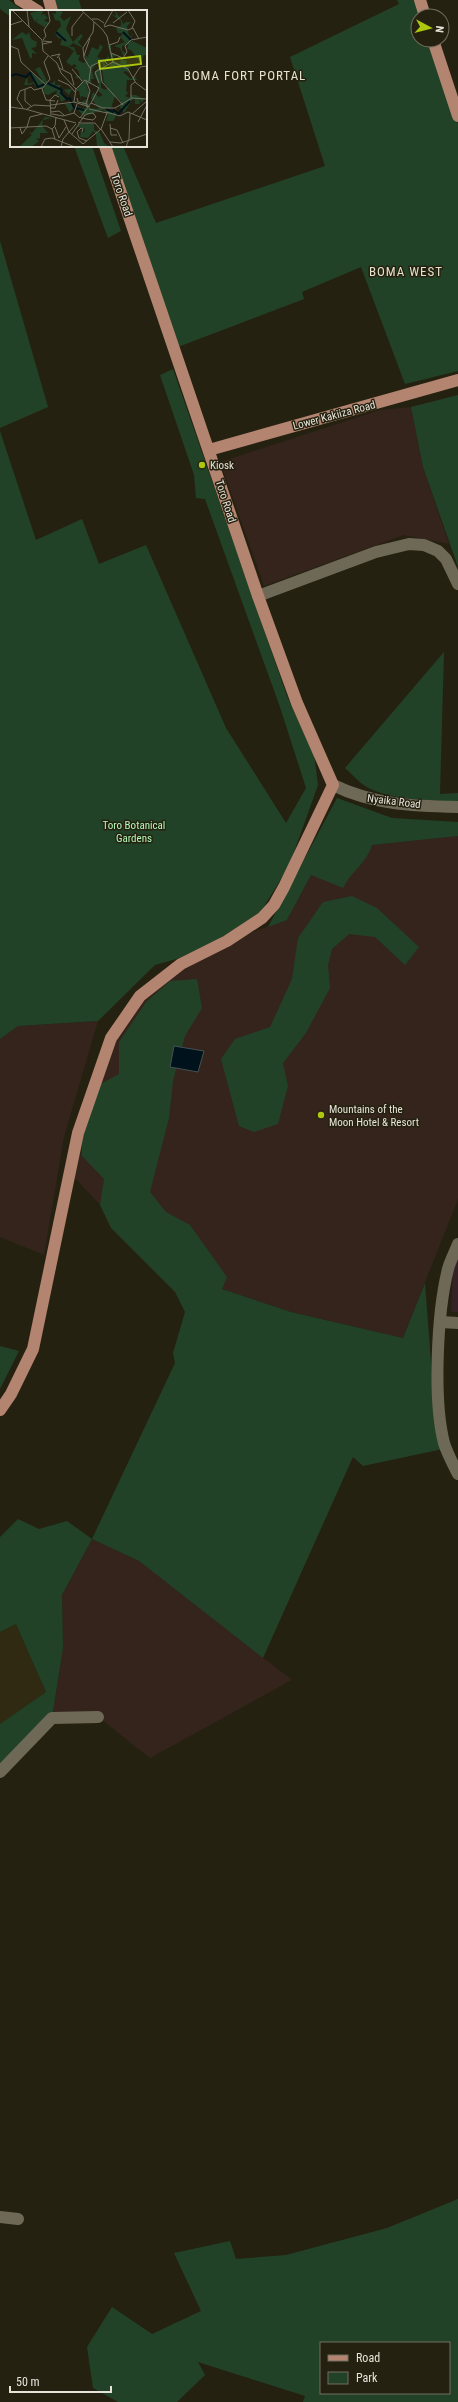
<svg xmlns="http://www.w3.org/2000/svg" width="458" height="2402" font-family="'Roboto Condensed',sans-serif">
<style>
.commercial{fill:#34241b}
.built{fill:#302a12}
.education{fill:#352224}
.green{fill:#224227;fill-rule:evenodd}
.water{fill:#00121b;stroke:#455154}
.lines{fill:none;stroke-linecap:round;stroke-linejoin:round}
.minor{stroke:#6e6956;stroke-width:12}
.major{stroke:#b3846f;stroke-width:12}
.poi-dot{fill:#adc60f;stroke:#252110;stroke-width:1.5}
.labels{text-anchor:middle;stroke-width:3;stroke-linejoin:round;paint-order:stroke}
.street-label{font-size:11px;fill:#e6e3d8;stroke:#252110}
.poi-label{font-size:11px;fill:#e6e3d8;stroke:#252110;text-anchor:start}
.park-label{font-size:11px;fill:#b0f8b7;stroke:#252110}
.quarter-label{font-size:13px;letter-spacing:1px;fill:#e7e2cc;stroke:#252110}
.inset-river{fill:none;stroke:#00121b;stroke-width:2}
.inset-road{fill:none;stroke:#726f60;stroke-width:1}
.view{fill:#adc60f;fill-opacity:0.15;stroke:#adc60f;stroke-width:2}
.inset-edge{fill:none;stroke:#e6e3d8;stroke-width:2}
</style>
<rect width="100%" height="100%" fill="#252110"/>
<g class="commercial">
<polygon points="411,407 423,467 449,544 404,535 264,586 220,462 380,410"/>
<polygon points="458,836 458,1199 403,1338 291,1312 222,1289 200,1311 70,1173 111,1038 140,996 227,941 287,920 324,850"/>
<polygon points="98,1021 64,1137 44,1255 0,1237 0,1039 18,1026"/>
<polygon points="92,1539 139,1561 292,1680 150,1758 98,1717 52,1718 63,1648 62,1595"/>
</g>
<polygon class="built" points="16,1624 46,1692 0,1724 0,1632"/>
<polygon class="education" points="458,1257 458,1312 451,1312 453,1270"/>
<g class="green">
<polygon points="0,0 9,0 23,11 11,11 11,17 0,9"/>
<polygon points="45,0 79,0 82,11 49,11"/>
<polygon points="397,0 416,0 422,16 418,16 418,40 430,40 458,124 458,371 405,384 361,267 302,292 304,299 178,347 106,146 123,146 156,223 325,166 290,57 399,4"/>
<polygon points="74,146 92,146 121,231 108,238"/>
<polygon points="0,241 48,407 0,428"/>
<polygon points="173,369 287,696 314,754 318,785 289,866 260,913 219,939 180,958 155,965 98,1021 18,1026 0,1039 0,431 36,540 82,519 99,564 146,545 226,728 286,823 306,788 280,707 205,499 196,498 194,475 160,375"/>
<polygon points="458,395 458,567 423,467 411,407"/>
<path d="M444,652l-4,142 18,-1v9c-28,-2 -74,-1 -97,-19 -5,-4 -10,-10 -16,-15z"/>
<path d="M337,798l55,20 66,4v14l-86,9c-6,19 -20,25 -29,43l-32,-13 -24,45 -19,7z"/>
<polygon points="352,896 377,908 419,947 405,965 375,937 349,934 332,949 328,965 330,988 306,1033 283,1063 288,1086 278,1124 254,1132 239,1126 221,1059 235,1039 270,1027 292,979 298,938 323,902"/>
<polygon points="197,979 202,1008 185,1036 173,1081 169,1118 150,1192 166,1212 190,1225 227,1277 222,1289 291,1312 403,1338 425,1283 436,1429 443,1449 363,1466 353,1457 263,1658 139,1561 92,1539 62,1595 63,1648 52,1718 0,1772 0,1724 46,1692 16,1624 0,1632 0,1537 18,1519 39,1529 67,1521 92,1539 175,1363 173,1353 185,1312 175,1292 111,1228 100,1205 104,1179 82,1156 82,1121 95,1087 119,1074 119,1042 146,1002 170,981"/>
<polygon points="0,1346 19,1351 0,1389"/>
<path d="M458,2199v203h-155l2,-6 -107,-34 7,13 -28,27h-59l-25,-14 -6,-41 25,-40 40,27 49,-23 -27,-58 56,-12 6,18 50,-4 101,-27zM321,2343h128v50h-128z"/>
</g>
<polygon class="water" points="174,1046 204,1051 198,1072 170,1067"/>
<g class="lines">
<g class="minor">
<polyline points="258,596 376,552 409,544 424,545 438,551 446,559 458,584"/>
<path d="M333,785c41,20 80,21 125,22"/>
<path d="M458,1244c-3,8 -8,17 -10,25 -11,44 -15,131 -4,174 3,10 9,21 14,31"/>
<polyline points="441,1322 458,1323"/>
<polyline points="0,1772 52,1718 98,1717"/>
<polyline points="0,2217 18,2219"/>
</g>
<g class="major">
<polyline points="20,0 38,11"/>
<polyline points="49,0 52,11"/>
<polyline points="420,0 425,16"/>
<polyline points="433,40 458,116"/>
<polyline points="209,450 458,380"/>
<polyline points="0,1410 11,1394 33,1349 78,1133 111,1038 140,996 181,964 227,941 262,918 274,905 284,887 333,785 297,703 258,596 105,146"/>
</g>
</g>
<g class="poi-dot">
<circle cx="202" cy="465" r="4"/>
<circle cx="321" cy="1115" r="4"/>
</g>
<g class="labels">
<g class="street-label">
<text transform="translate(122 195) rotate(71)" y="4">Toro Road</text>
<text transform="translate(334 415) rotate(-15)" y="4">Lower Kakiiza Road</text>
<text transform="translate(226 501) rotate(72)" y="4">Toro Road</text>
<text transform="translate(394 801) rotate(7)" y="4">Nyaika Road</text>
</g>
<g class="poi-label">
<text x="210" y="469">Kiosk</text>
<text x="329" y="1113">Mountains of the<tspan x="329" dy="13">Moon Hotel &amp; Resort</tspan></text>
</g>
<g class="park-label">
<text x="134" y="829">Toro Botanical<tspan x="134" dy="13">Gardens</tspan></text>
</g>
<g class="quarter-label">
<text x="245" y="80">BOMA FORT PORTAL</text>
<text x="406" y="276">BOMA WEST</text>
</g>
</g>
<g transform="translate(10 10)">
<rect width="137" height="137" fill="#252110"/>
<path d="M34,0l-3,5 3,-1 4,4 -4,2 6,4 -5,1 1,3 -10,-6 3,-4 -4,4 -5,-9zM46,0l7,2 -3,5 4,4 7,-5 -5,13 7,13 8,-8 2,2 -5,6 5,6 -10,-5 -4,4 -9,-2 2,-6 -4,-1 -3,-5 6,-7 -1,-5 -5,-1 -2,-7 3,1zM105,0l8,13 -1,2 4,-3h5l-4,4 1,6 2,5 3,-4 -2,5 3,4 13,6v7h-3l-4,7 -9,-12 -4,-1 1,-5 -6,2v5l4,2 -3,3 -3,-8 -6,-2 11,-4 -5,-5 3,-4h-5l-2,-5 5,-2v-5l-10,-7 5,2zM12,22l5,3 2,-3 2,7 6,3 -1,5 -5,1 6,6 -5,-1v5h-2l-8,-20 -10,2zM90,34l3,3 -6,10 7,3 5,-4v4l-5,2 2,3 -5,3v20l5,2 2,-3 -4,-4 -2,-14 7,-2 3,-5 -4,-16 3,-1v7l5,4 -4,1 2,4 6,3 1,-5 6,2 -1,3 5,3 -3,2 1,4 -3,-2 -3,1 8,7 4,-2 2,3h-10l-1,11 2,2 -3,3 5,2 1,-3h5l8,4 -2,4 -3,-4 1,5h-5v-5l-3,1 -8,13 -4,-6 1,-6 -6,-5 -4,12 -9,1 11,3 3,-4v8l-3,5h-7l2,-6 -5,-5 -19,6 -7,-7h-5l-2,4 -5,-9 7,-1 -1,-3 -3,-2 -7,4 -2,-7h-3l1,-5 -9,5 -5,-2 1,-5h-6l-5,-5 -3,2h-6l3,-9 1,8 6,-2 -5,-11 14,10 -8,-12 5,-2 8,16h5l2,-3v5h6l-3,5 14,-1 -3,6 -5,-5 -3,2 4,6h6l3,9 14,2 -7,-7 7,-3 1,9 10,1 -8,-11 2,-6 6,5 4,-2 -4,-3 -2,-6 2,-1 -5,-11 2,-4 7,-4 -1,-3h-5l-5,7 2,9h-3v4l-5,2 4,9 -2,4 -7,-2v4l-2,-9h-3l6,-10 -1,-3h-6h2l-2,-2h5l-2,-6 -4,-2 3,-2 -3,-2 -2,2 -6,-4 8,-11 -6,-4h6l3,8h3l-2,5 5,3 3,-1 -1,-7 4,3 -1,-2 4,-9 6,3zM35,107l7,1 -9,2 -1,6 6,7h-8v5l-4,1 3,2 -8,6h-12l13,-12 -3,-3 3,1zM79,113l5,1v6l6,3 4,10 4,3 -11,1 -1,-13 -3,-3 -5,7 -8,-1 1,-6 3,2 1,-4 -7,-2 1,-3z" fill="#224227"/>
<path class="inset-river" d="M46,22l10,9M113,22l9,9M0,66l6,-2 10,3 4,-4 8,14 7,-3M37,73l15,7 -1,3 6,6 3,-1 4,10 10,2M96,99l7,3 1,-2 4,4 12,-13"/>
<path class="inset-road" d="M2,0l30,30 1,11 14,12 4,10 15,16 9,-9 14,8M17,0l2,17M71,0l21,19 5,7 6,26M118,0l7,11 -3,7M82,9h6l6,4M103,13l14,-11M0,15l12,-4M94,16l9,-16M94,17l6,-2 18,5 5,-2 6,11M62,26v-9l11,-14M33,30l3,-4 -2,-6 6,-9 -2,-11M33,31l9,1 -9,2M99,35l9,-3 2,-5M0,36l8,3 3,13 25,23M101,43l12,5 4,-6 -2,-6 6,-6 16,-3M38,46l-4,6 6,17 -8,10 4,11 9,1M41,46l9,-2 -3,4M74,46l6,-18M49,47l4,12M49,58l12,6 3,11M80,58l-6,-10 -1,-10 10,-16 1,-10M90,58l2,14 21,23M62,59l10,12M123,68l7,-11 7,-1M48,70l11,5 6,7M79,71l2,-15 13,-6 3,4M89,73l-4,-11 18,-10 15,7 8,14 11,8M15,79v12l6,5M66,79l-2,13 16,5M67,88l1,4 9,2v3M121,88v-13l4,-3M81,93l8,-15M67,94l-3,9 6,5M76,94l4,-13 -4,-10M41,95l23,-3M0,97l15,2 51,14M13,98l-6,-9 3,-8 11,-4 3,3 8,-2M41,98h4l3,-8M17,99l7,-4 17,1M79,99l18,4 -6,16 12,18M41,102l8,-1 5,4M96,102l14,4 8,-4 19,8M42,104l11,2 11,-3M122,104l15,-13M41,106l-1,-16 5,-5 4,2M70,108l11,-15 12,5h12l17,-10 15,1M54,110l5,12M128,112l9,-17M68,113h17l5,6M69,113l4,-5 1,-2 3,-2 6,-1 3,4 -3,3 -7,-1 -3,-1h-2M100,114l1,11h6M17,117l3,-10 12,-3M45,117l4,11 7,-11M0,118l36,-2 6,3 3,10M10,118l2,6 5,-7M100,118l7,2 6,13M42,119l3,-3 1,-9M59,122l14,12 18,-15M72,122l1,-3 -2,-1 -4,4 2,6 8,3M62,124l7,-10M100,132l11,1 26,-9M31,137l4,-8 7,-1 23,9M51,137l2,-8 13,-15M116,137l3,-8 1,-26"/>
<path class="view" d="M130,46l1,8 -41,5 -1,-8z"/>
<rect width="137" height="137" class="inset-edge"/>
</g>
<rect x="320" y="2342" width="130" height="52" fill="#252110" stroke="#726f60"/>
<rect x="328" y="2355" width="20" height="6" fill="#b3846f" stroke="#726f60"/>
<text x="356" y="2362" font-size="12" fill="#e6e3d8">Road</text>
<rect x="328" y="2372" width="20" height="12" fill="#224227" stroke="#726f60"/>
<text x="356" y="2382" font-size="12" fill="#e6e3d8">Park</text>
<g transform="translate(430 28) rotate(97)"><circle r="19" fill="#252110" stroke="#726f60"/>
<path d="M0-3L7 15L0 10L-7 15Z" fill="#adc60f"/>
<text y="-6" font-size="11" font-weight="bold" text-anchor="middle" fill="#e6e3d8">N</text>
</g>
<path d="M10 2386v6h101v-6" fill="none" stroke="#e6e3d8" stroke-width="2"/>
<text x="16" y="2386" font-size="12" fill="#e6e3d8" stroke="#252110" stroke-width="3" paint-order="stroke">50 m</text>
</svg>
